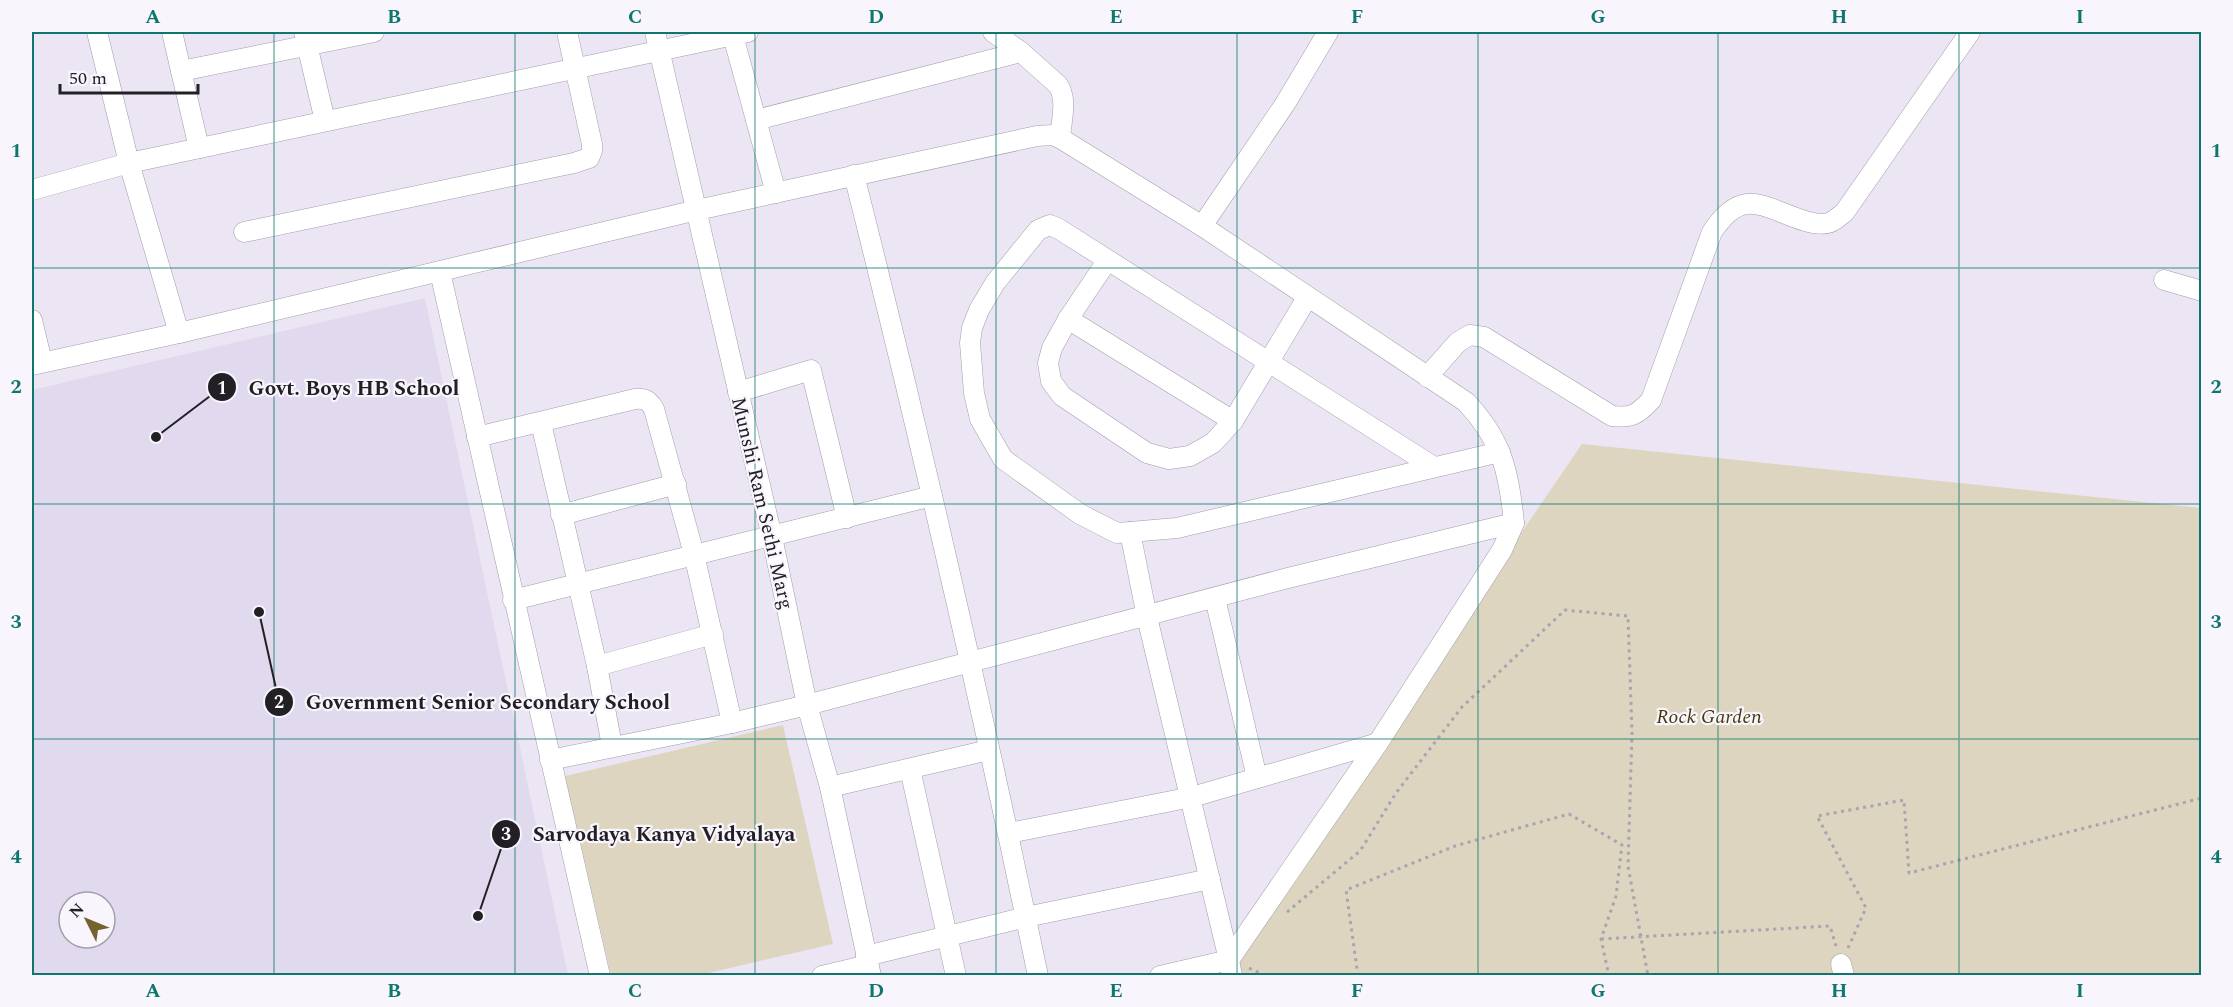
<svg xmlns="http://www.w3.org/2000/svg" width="2233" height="1007" font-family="Spectral,serif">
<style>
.built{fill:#e1d9ee;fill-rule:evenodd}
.green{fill:#ddd5c0}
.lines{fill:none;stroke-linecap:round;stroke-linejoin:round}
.minor-casing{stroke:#a29daa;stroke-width:21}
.path{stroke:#a9a4af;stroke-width:3;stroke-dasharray:3 4.5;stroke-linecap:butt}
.minor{stroke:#fff;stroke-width:20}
.grid{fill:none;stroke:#0f766e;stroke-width:1.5;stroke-opacity:0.55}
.labels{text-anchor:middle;stroke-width:4.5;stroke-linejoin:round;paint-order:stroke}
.street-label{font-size:20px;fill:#222025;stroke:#f8f5fd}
.park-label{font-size:20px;font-style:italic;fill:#48390d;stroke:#f8f5fd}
.leader{fill:none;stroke:#222025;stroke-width:2}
.callout-dot{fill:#222025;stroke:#f8f5fd;stroke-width:2}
.mark-label{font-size:18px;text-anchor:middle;font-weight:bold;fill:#fff}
.callout-label{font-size:21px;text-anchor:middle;font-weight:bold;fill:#222025;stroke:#f8f5fd;stroke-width:4.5;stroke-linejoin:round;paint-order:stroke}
.neatline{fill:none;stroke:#0f766e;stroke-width:2}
.grid-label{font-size:20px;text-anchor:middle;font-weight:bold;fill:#0f766e}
</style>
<rect width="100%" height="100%" fill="#ece6f4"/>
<path class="built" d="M425,298l143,677h-536v-585zM69,902h36v36h-36z"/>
<g class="green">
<polygon points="1582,444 2201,508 2201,975 1231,976 1229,960"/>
<polygon points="783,725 833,944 700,975 611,975 565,776"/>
</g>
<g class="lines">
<defs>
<g id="minor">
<path d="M97,32l32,131 50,170 518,-123 340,-74 15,-1 8,3 142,88 264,176c36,38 43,70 48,121l-226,55 -481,127 -75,18 -182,37"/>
<polyline points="172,32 199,148"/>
<polyline points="304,32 325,121"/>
<polyline points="655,32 772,537 807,705 830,787 871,976"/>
<polyline points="732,32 776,193"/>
<path d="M993,32l28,20 37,33c10,15 3,36 2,53"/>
<polyline points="181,71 374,32"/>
<polyline points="756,120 1021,52"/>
<path d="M854,175c67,265 128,532 184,801"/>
<polyline points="32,190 129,163 748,32"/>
<polyline points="1202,226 1285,104 1328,32"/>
<polyline points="244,232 574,163 589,158 592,151 592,144 567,32"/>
<polyline points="1107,261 1068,319 1052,348 1048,363 1051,381 1062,396 1147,453 1169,459 1190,456 1213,443 1233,421 1307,298"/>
<polyline points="440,272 600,976"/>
<polyline points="2164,280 2202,291"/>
<polyline points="1068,319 1233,421"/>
<polyline points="32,320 42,362"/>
<polyline points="32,365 179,333"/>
<path d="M1427,377l31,-35 12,-7 14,2 128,79c20,2 25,-1 39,-16l61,-168c31,-47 51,-24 93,-11 7,2 16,4 23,2 6,-1 11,-7 16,-10l126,-181"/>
<polyline points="738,392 811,370 847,518"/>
<polyline points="541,423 597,666 612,746"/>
<path d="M477,437l158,-38c11,-1 14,2 19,10l40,145 38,169"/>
<polyline points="561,515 676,484"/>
<polyline points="1130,532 1117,533 1080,514 1003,459 980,419 974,393 970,343 972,328 979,310 995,283 1038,230 1050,225 1059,229 1434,467"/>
<polyline points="1215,598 1257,778"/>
<polyline points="513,600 932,496"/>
<polyline points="597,666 713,634"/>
<polyline points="910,769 956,976"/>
<polyline points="830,787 989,750"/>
<polyline points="1009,833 1192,797 1378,743"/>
<polyline points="866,956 1026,917 1210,879"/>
<polyline points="1841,964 1844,976"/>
<polyline points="822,976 868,965"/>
<polyline points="1160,976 1229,960 1147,617 1130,532 1177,528 1500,452"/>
<polyline points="1232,976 1229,960 1378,743 1502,550 1514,523"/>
</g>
</defs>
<use href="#minor" class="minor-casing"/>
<g class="path">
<polyline points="1287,912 1360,851 1396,793 1462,707 1565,610 1628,616 1632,733 1628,866 1648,976"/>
<polyline points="1601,939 1830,926 1836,946"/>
<polyline points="1848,948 1866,908 1817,816 1904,800 1909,873 2202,798"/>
<polyline points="1249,968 1266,976"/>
<polyline points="1358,976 1346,890 1455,846 1569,814 1622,845 1616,896 1601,939 1609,976"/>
</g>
<use href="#minor" class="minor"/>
</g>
<path class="grid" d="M274,32v944M515,32v944M755,32v944M996,32v944M1237,32v944M1478,32v944M1718,32v944M1959,32v944M32,268h2170M32,504h2170M32,739h2170"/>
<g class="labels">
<g class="street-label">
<text transform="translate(763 503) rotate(77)" y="7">Munshi Ram Sethi Marg</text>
</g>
<g class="park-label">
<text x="1709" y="723">Rock Garden</text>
</g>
</g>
<path class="leader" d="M156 437L222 387M259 612L279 702M478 916L506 834"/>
<g class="callout-dot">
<circle cx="156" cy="437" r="6"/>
<circle cx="259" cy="612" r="6"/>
<circle cx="478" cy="916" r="6"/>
<circle cx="222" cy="387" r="15"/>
<circle cx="279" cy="702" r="15"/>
<circle cx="506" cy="834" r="15"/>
</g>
<g class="mark-label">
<text x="222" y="394">1</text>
<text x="279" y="708">2</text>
<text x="506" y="840">3</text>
</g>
<g class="callout-label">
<text x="354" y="395">Govt. Boys HB School</text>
<text x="488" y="709">Government Senior Secondary School</text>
<text x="664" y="841">Sarvodaya Kanya Vidyalaya</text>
</g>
<rect width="2233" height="1007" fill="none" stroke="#f8f5fd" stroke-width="66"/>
<g transform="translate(87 920) rotate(313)"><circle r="28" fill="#f8f5fd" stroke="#a2a0a7" stroke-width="1.5"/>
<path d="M0-4.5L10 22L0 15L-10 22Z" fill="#746230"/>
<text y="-9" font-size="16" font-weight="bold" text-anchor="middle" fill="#222025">N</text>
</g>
<path d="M60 84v9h138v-9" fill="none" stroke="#222025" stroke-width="3"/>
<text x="69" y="84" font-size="18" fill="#222025" stroke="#f8f5fd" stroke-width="4.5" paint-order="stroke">50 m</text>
<rect x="33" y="33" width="2167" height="941" class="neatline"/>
<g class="grid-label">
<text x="153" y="23">A</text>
<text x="394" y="23">B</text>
<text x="635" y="23">C</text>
<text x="876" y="23">D</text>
<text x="1116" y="23">E</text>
<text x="1357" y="23">F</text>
<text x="1598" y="23">G</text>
<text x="1839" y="23">H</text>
<text x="2080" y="23">I</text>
<text x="16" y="157">1</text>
<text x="2216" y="157">1</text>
<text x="16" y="393">2</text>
<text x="2216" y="393">2</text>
<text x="16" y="628">3</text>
<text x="2216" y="628">3</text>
<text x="16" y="863">4</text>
<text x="2216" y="863">4</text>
<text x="153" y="997">A</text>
<text x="394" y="997">B</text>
<text x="635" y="997">C</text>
<text x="876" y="997">D</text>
<text x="1116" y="997">E</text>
<text x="1357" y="997">F</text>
<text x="1598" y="997">G</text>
<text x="1839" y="997">H</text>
<text x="2080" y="997">I</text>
</g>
</svg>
